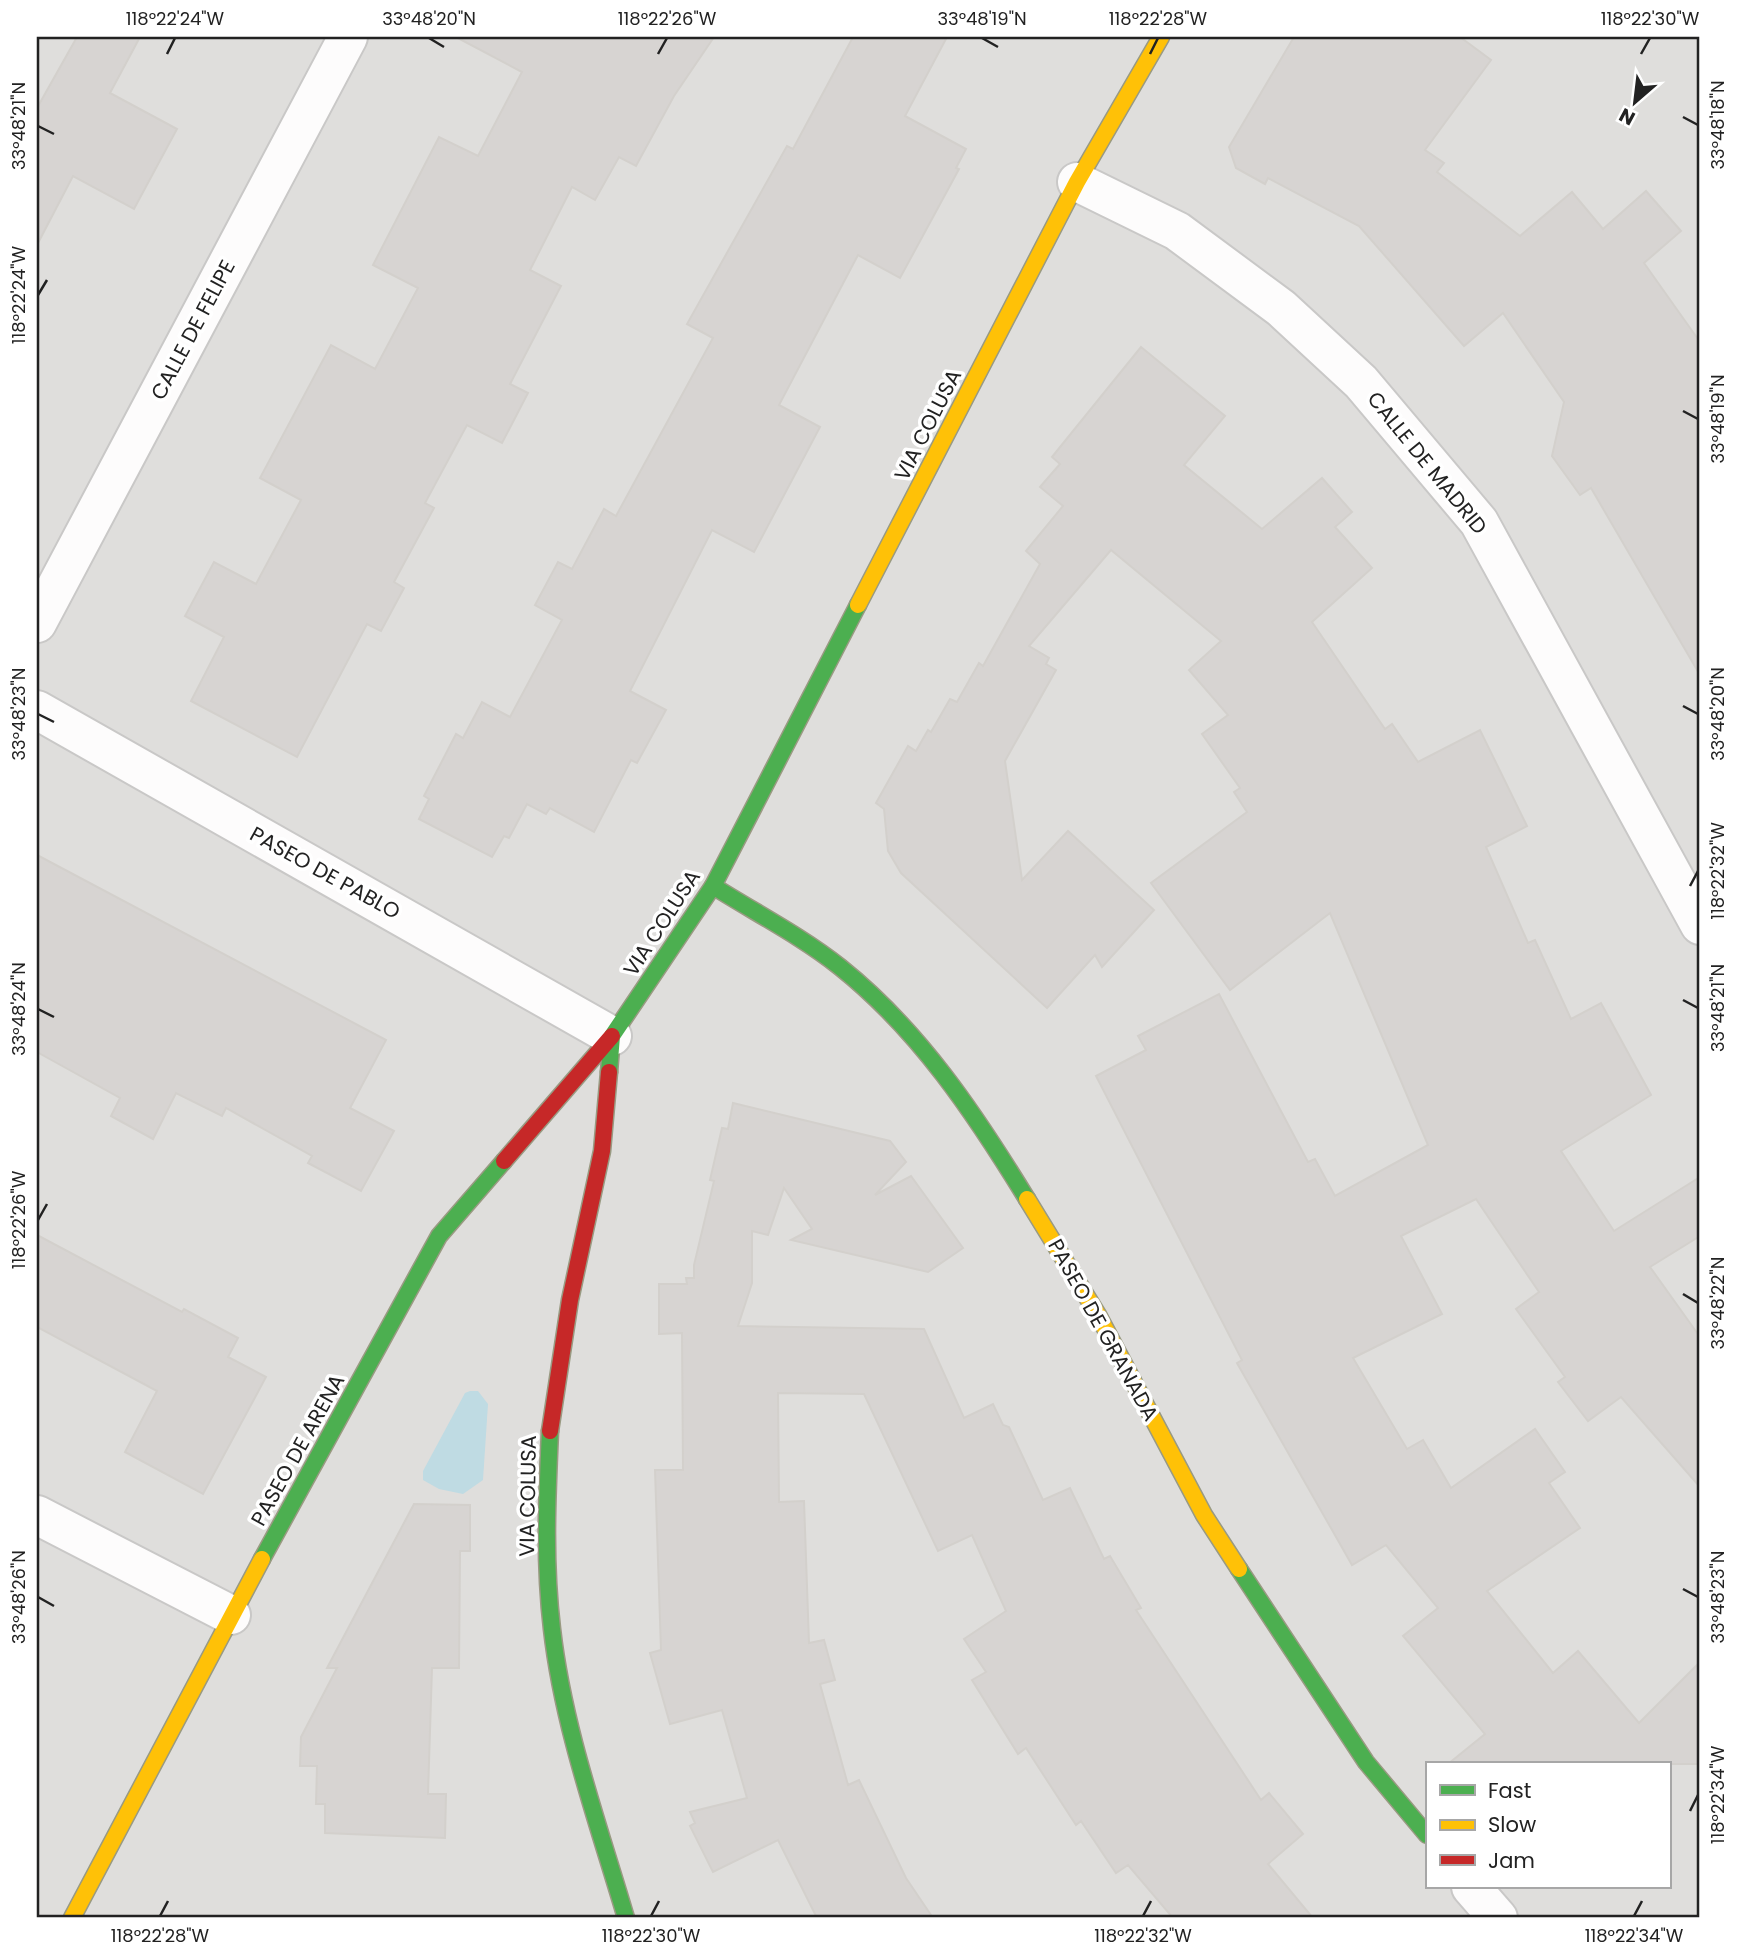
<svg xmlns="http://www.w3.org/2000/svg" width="1737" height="1955" font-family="Poppins,sans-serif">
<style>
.residential{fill:#dfdedc;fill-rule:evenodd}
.water{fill:#bfdbe3}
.building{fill:#d7d4d2;stroke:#d3d0cc;stroke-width:2}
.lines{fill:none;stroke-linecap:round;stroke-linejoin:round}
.street-casing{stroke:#c9c8c7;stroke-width:42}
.fast-casing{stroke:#999a82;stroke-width:19}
.slow-casing{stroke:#999a82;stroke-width:19}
.jam-casing{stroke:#999a82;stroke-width:19}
.street{stroke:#fdfcfc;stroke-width:38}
.fast{stroke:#4caf50;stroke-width:16}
.slow{stroke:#ffc107;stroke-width:16}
.jam{stroke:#c62828;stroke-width:16}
.ticks{fill:none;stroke:#222;stroke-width:2.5}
.labels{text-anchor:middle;stroke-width:7;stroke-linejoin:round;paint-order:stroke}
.street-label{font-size:21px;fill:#222;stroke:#fff}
.neatline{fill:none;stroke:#222;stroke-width:2.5}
.ticks-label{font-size:18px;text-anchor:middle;fill:#222}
</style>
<rect width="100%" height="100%" fill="#f0eeeb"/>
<path class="residential" d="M37,37h1663v1881h-1663zM1427,1764h242v123h-242z"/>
<polygon class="water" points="470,1391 478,1391 488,1404 483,1480 463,1494 439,1489 423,1480 423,1471 465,1393"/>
<g class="building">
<polygon points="77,37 140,37 110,93 177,129 134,209 73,176 37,245 37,108"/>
<polygon points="456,37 714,37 674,96 636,166 619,157 595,200 572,187 530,270 561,286 510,384 528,393 502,443 467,425 425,503 434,508 394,582 404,588 381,631 367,624 297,757 191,701 224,637 185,616 214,562 256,584 301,500 260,478 331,345 375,369 418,288 373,265 439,137 478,156 522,72"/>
<polygon points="853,37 947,37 905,116 966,149 956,168 959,169 900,278 858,255 779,405 820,427 754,552 712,530 630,691 666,710 637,763 631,760 594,832 550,808 546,814 527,804 509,838 504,836 492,857 419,819 429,799 424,796 456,734 463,738 482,702 510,717 562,620 535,605 558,562 572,569 604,509 616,516 713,338 687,324 787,146 793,149"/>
<polygon points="1294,37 1460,37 1491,60 1425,150 1444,163 1437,172 1520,236 1572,192 1603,229 1646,191 1681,231 1644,263 1700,342 1700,675 1591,488 1580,495 1552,456 1564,402 1503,313 1464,346 1359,226 1268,178 1265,184 1236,168 1229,147"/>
<polygon points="1141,347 1225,416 1184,465 1262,529 1322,478 1352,512 1335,527 1372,568 1312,622 1385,729 1392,724 1418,762 1480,730 1527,826 1486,847 1528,943 1535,940 1571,1019 1601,1003 1651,1095 1561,1151 1614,1231 1700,1177 1700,1236 1650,1267 1700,1337 1700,1487 1621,1397 1588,1421 1558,1382 1565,1377 1516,1309 1539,1292 1476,1199 1401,1236 1442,1314 1353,1358 1407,1449 1423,1440 1451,1488 1535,1429 1565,1472 1549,1483 1580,1528 1487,1591 1553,1673 1578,1651 1639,1723 1700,1662 1700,1764 1448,1764 1485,1734 1403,1636 1438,1608 1386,1545 1352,1565 1237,1363 1242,1360 1096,1076 1146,1050 1138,1036 1219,994 1308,1162 1315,1159 1335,1196 1428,1145 1330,913 1230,990 1151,883 1247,812 1234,792 1240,788 1202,734 1228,715 1189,670 1221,641 1111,550 1029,646 1049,658 1046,664 1056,670 1005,761 1022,880 1068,831 1154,910 1102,967 1095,955 1047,1008 901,873 888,851 884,809 876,803 908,746 916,751 928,730 931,732 950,699 957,702 979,663 983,666 1040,564 1026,551 1063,506 1040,487 1060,464 1052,457"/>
<polygon points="37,855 386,1040 350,1108 394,1131 361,1191 308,1163 312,1156 226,1108 222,1116 176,1093 153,1139 111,1116 120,1098 37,1052"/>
<polygon points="733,1103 890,1141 906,1162 875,1195 911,1176 963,1248 928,1272 791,1240 812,1229 784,1188 768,1235 752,1231 752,1283 738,1326 924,1329 964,1418 993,1404 1003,1425 1009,1427 1043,1500 1070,1488 1104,1559 1110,1556 1141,1608 1136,1610 1261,1800 1269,1793 1303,1834 1268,1864 1313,1918 1173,1918 1128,1865 1116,1873 1081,1821 1076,1825 1026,1748 1018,1754 972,1680 986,1672 964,1639 1006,1611 972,1535 938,1551 864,1394 778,1393 779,1502 804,1501 809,1643 824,1640 835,1680 820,1684 848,1785 859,1780 906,1878 933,1918 817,1918 778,1840 713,1872 690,1826 695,1823 690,1812 747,1798 722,1710 670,1724 650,1653 661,1650 655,1470 683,1470 682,1333 659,1334 659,1284 687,1284 686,1278 694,1278 694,1265 714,1181 710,1180 722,1128 728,1129"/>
<polygon points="37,1235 182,1312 184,1309 238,1338 228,1357 266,1377 203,1494 125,1452 157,1391 37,1327"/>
<polygon points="414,1504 470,1505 470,1551 460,1551 459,1668 432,1668 428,1794 446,1794 445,1838 325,1833 325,1804 316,1804 317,1766 300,1766 301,1737 337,1668 327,1668"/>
</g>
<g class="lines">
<defs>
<g id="street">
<polyline points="1077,182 1177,231 1281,308 1361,382 1479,522 1700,925"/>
<polyline points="37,623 348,37"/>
<polyline points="37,710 612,1036"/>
<polyline points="37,1515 231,1615"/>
<polyline points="1471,1887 1498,1918"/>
</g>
<g id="fast">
<path d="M713,886c41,26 88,50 127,81 79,63 135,147 187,232"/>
<polyline points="609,1072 612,1036 713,886 858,605"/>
<path d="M550,1431c-3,67 -6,131 2,198 11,98 46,194 74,289"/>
<polyline points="262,1559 439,1236 504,1161"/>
<polyline points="1239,1569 1366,1762 1427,1835"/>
</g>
<g id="slow">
<polyline points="858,605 1077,182 1161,37"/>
<polyline points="1027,1199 1098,1315 1204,1515 1239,1569"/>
<polyline points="72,1918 262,1559"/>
</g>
<g id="jam">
<polyline points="504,1161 612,1036"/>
<polyline points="550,1431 570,1300 602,1151 609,1072"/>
</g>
</defs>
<use href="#street" class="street-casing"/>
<use href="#fast" class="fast-casing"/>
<use href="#slow" class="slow-casing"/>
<use href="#jam" class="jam-casing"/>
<use href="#street" class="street"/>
<use href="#fast" class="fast"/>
<use href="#slow" class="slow"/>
<use href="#jam" class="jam"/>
</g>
<path class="ticks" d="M429,38l15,9M982,38l16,9M167,54l8,-16M658,54l9,-16M1150,54l8,-16M1641,54l9,-16M1683,117l15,8M38,126l16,8M38,295l9,-15M1683,411l15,8M1683,706l15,8M38,714l16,8M1690,886l8,-15M1683,1000l15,8M38,1009l16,8M38,1220l9,-16M1683,1294l15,9M1683,1589l15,8M38,1597l16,9M1690,1811l8,-16M160,1916l8,-15M651,1916l8,-15M1143,1916l8,-15M1634,1916l8,-15"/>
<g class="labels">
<g class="street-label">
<text transform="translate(193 330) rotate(-62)" y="7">CALLE DE FELIPE</text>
<text transform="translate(928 425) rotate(-63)" y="7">VIA COLUSA</text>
<text transform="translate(1427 463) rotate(51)" y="7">CALLE DE MADRID</text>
<text transform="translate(325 873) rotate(29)" y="7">PASEO DE PABLO</text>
<text transform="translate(662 923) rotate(-57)" y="7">VIA COLUSA</text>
<text transform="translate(1103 1330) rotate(61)" y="7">PASEO DE GRANADA</text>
<text transform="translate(298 1450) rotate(-61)" y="7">PASEO DE ARENA</text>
<text transform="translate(528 1496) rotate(-89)" y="7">VIA COLUSA</text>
</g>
</g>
<rect width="1737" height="1955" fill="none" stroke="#ffffff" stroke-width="77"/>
<rect x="1426" y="1762" width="245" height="126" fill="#ffffff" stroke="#a7a7a7" stroke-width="2"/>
<rect x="1440" y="1785" width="35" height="10" fill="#4caf50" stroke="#a7a7a7" stroke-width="2"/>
<text x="1488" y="1798" font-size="21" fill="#222222">Fast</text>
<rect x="1440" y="1820" width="35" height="10" fill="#ffc107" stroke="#a7a7a7" stroke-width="2"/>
<text x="1488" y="1832" font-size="21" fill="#222222">Slow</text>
<rect x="1440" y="1855" width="35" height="10" fill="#c62828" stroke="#a7a7a7" stroke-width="2"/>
<text x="1488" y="1868" font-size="21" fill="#222222">Jam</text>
<g transform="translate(1635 102) rotate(208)" stroke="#ffffff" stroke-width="5" paint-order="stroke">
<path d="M0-5L12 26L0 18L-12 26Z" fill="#222222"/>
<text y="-10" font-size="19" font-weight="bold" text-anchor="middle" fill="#222222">N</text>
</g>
<rect x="38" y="38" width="1660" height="1878" class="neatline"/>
<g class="ticks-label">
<text x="175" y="25">118°22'24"W</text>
<text x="429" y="25">33°48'20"N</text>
<text x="667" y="25">118°22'26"W</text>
<text x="982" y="25">33°48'19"N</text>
<text x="1158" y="25">118°22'28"W</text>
<text x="1650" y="25">118°22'30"W</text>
<text transform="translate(1718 125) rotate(-90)" y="6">33°48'18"N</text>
<text transform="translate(19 126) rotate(-90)" y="6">33°48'21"N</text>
<text transform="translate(19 295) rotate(-90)" y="6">118°22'24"W</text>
<text transform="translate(1718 419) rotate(-90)" y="6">33°48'19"N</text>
<text transform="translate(1718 714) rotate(-90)" y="6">33°48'20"N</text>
<text transform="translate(19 714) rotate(-90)" y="6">33°48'23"N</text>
<text transform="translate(1718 871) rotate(-90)" y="6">118°22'32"W</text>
<text transform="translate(1718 1008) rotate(-90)" y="6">33°48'21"N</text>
<text transform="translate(19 1009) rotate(-90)" y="6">33°48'24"N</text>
<text transform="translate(19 1220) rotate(-90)" y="6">118°22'26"W</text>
<text transform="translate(1718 1303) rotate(-90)" y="6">33°48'22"N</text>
<text transform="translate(1718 1597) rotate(-90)" y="6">33°48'23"N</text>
<text transform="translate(19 1597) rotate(-90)" y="6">33°48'26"N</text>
<text transform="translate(1718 1795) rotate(-90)" y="6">118°22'34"W</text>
<text x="160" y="1942">118°22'28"W</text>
<text x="651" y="1942">118°22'30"W</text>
<text x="1143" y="1942">118°22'32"W</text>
<text x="1634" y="1942">118°22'34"W</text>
</g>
</svg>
